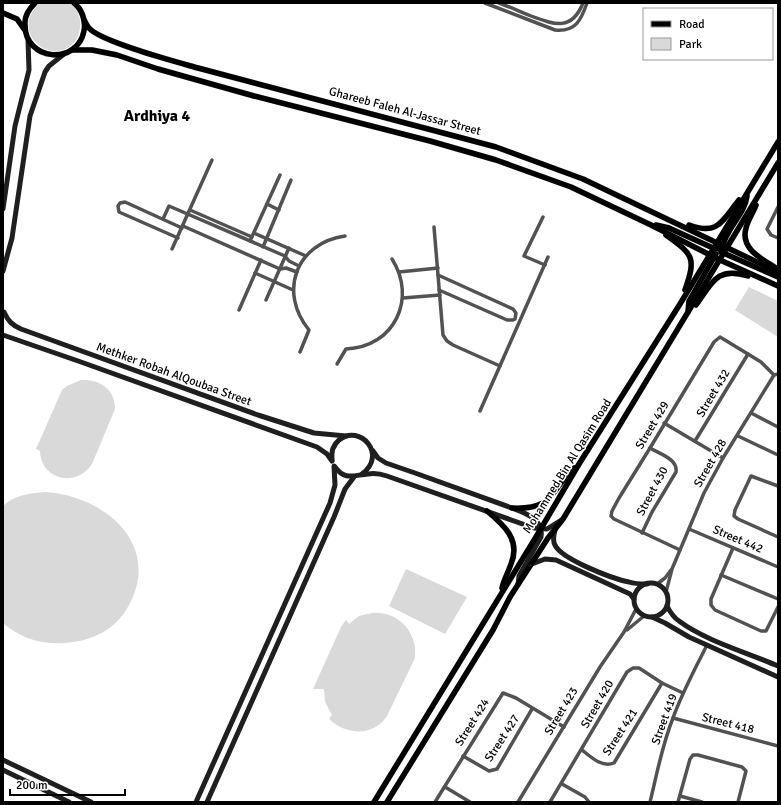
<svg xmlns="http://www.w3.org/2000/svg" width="781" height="805" font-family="Signika,sans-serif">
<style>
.green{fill:#d9d9d9}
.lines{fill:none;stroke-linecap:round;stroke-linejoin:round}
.primary-casing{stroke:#dbdbdb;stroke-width:6}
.street{stroke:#525252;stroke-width:3.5}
.secondary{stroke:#1f1f1f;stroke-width:5}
.primary{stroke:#000;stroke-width:5.5}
.labels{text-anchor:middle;stroke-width:3;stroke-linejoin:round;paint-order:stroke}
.street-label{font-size:12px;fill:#000;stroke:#fff}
.district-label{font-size:16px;font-weight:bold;fill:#000;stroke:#fff}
</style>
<rect width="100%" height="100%" fill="#fff"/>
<g class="green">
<path d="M40,3c8,0 19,-2 27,0 15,3 16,27 9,37 -23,31 -69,-9 -36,-37z"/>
<polygon points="749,287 778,301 778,337 735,310"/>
<path d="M81,380c19,-1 34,9 34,29l-23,55c-16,24 -51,16 -52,-13l-4,-2 26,-59 5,-4z"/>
<path d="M46,492c58,4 116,52 83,113 -13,25 -37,36 -64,38 -23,2 -45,-5 -62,-20v-117c11,-11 28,-13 43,-14z"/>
<polygon points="406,569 467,597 445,634 389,606"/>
<path d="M372,613c26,-2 46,19 43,45l-28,58c-14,21 -41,19 -58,3l3,-4 -7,-13 -1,-13h-11l28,-62 5,-7 3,4 10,-8z"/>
</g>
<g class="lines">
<defs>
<g id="primary">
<path d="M35,3c-6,6 -11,13 -10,22 0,36 52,41 59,6 2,-10 -2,-22 -10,-28"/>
<polyline points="3,13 17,19 24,29"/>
<path d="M84,20c2,3 3,6 5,8 12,14 88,34 109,40l298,79 87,32 195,93"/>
<polyline points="72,50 92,50 117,55 158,69 254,96 430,141 496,160 571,187 651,225 720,260 778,286"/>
<path d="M756,205c-3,8 -8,15 -10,23 -6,21 16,31 30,40"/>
<polyline points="656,225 669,228 713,248 720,249 727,247"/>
<path d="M689,225c29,11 33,-4 50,-25"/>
<path d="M666,235c28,20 30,23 19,55"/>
<path d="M722,249c3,-20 23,-34 25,-53"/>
<polyline points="721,252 778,277"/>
<path d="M696,305c16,-22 21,-39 52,-29"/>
<polyline points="688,312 689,301 716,254"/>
<path d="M512,508c42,2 37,-16 62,-40"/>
<path d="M487,511c17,14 34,29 24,53 -3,9 -7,15 -9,24"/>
<polyline points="374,802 536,537 579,464 680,304 778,142"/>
<polyline points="387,802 493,630 510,597 548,538 563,519 778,163"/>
</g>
</defs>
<use href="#primary" class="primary-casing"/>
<g class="street">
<path d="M485,3l70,27c21,2 26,-10 32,-27"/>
<path d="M499,3c11,4 22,9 32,13 24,9 41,15 52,-13"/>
<polyline points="267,204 279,210"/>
<polyline points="778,207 767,229 771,235 778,238"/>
<polyline points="190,210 252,237"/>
<polyline points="543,217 524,256 545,265"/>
<polyline points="163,219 169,206 285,256 289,261 299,266"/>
<polyline points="183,226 280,269 286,268 297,272"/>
<polyline points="434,227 443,335 447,341 453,345 500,366"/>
<polyline points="254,233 306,256"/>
<polyline points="178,238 119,212 118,206 120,203 125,202 182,228"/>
<polyline points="250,241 280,175"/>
<polyline points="263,247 291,180"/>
<polyline points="172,249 212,160"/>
<polyline points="399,272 438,268"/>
<polyline points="255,273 293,290"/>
<polyline points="438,275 513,309 516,313 515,319 513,320 507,320 439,290"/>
<polyline points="403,298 440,295"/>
<polyline points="266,300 289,248"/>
<polyline points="239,310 261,260"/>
<path d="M300,352l9,-22c-31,-38 -13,-87 36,-94"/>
<path d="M337,364l9,-15c49,-2 71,-51 46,-90"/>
<polyline points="480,411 548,257"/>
<polyline points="751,413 778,427"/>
<polyline points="664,423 723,458"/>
<polyline points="738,436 778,455"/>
<polyline points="695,441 748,354"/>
<polyline points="778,486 751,476 735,510 734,516 738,519 778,537"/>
<polyline points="689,529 778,567"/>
<path d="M642,533l10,-21 24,-40c2,-13 -16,-18 -26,-24"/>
<polyline points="733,548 711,599 711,605 715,610 761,631 766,631 778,607"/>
<polyline points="680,550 614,519 611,516 612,511 619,498 650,448 714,342 720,337 761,362 774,375"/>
<polyline points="721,575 778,599"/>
<polyline points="657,584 665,578 671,570"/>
<polyline points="666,592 672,569 704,493 723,458 774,375 778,374"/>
<polyline points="627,630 644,616"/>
<polyline points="673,718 778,746"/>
<path d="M582,750c9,7 20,18 32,13l48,-80"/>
<polyline points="463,756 489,771 497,769 532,709"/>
<polyline points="562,784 585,797 589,802"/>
<polyline points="445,787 470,802"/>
<polyline points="680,796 702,802"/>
<polyline points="435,802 503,693 516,698 564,727"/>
<polyline points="518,802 600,667 624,632 636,609"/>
<polyline points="550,802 627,672 633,668 639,668 662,683 683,693"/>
<path d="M650,802c7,-28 12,-57 23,-84 9,-25 22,-49 34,-73"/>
<polyline points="678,802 690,759 693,755 698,755 742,767 746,771 738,802"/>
</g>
<g class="secondary">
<polyline points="3,209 15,126 29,70 28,40"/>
<polyline points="3,271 12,238 30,116 45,72 49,66 64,54"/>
<path d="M4,312c4,9 8,13 17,17l237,86 56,18 32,3"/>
<polyline points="3,335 81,362 317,447 327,454 332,461"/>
<path d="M373,451l5,7 8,5 29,10 97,35c13,5 32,11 29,29l-22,39 -1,9"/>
<path d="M332,460c-1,-8 1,-15 7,-20 21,-17 49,15 23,34"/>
<path d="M335,467c10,14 19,8 33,7 6,-1 13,0 19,2l147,52 13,1 16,-10"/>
<path d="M555,530c-1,5 -3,10 0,15 6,14 58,34 74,37 6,2 12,2 18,2"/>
<polyline points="532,564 545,559 556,560 630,594 634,599"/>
<circle cx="651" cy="600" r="17"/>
<path d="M667,606c3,6 6,11 12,15 27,20 67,31 99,45"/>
<polyline points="652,617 665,623 689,637 778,677"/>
<polyline points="3,760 91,802"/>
<polyline points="3,770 69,802"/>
<polyline points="196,802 330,503 335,485 334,466"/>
<polyline points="207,802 334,517 345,489 354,477"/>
</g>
<use href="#primary" class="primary"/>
</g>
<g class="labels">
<g class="street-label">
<text transform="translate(405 111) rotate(15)" y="4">Ghareeb Faleh Al-Jassar Street</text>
<text transform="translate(174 374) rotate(20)" y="4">Methker Robah AlQoubaa Street</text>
<text transform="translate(713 393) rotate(-59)" y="4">Street 432</text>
<text transform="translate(652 425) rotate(-59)" y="4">Street 429</text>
<text transform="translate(710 463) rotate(-60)" y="4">Street 428</text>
<text transform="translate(567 466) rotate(-58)" y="4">Mohammed Bin Al Qasim Road</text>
<text transform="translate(652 491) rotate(-62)" y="4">Street 430</text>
<text transform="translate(738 539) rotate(23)" y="4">Street 442</text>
<text transform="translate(597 704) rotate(-60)" y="4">Street 420</text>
<text transform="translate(561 711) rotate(-59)" y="4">Street 423</text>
<text transform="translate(664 719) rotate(-70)" y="4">Street 419</text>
<text transform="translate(472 722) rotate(-58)" y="4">Street 424</text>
<text transform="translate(728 723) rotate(14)" y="4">Street 418</text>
<text transform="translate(620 732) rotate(-57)" y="4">Street 421</text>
<text transform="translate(502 738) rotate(-57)" y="4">Street 427</text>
</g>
<g class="district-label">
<text x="157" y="121">Ardhiya 4</text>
</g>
</g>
<rect width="781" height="805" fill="none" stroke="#000000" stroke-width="8"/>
<rect x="643" y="8" width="130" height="52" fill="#ffffff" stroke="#999999"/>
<rect x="651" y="21" width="20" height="6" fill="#000000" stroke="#999999"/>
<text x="679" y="28" font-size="12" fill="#000000">Road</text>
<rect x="651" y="38" width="20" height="12" fill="#d9d9d9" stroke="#999999"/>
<text x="679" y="48" font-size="12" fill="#000000">Park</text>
<path d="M10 789v6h115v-6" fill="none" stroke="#000000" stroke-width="2"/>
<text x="16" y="789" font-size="12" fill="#000000" stroke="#ffffff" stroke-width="3" paint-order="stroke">200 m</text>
</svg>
